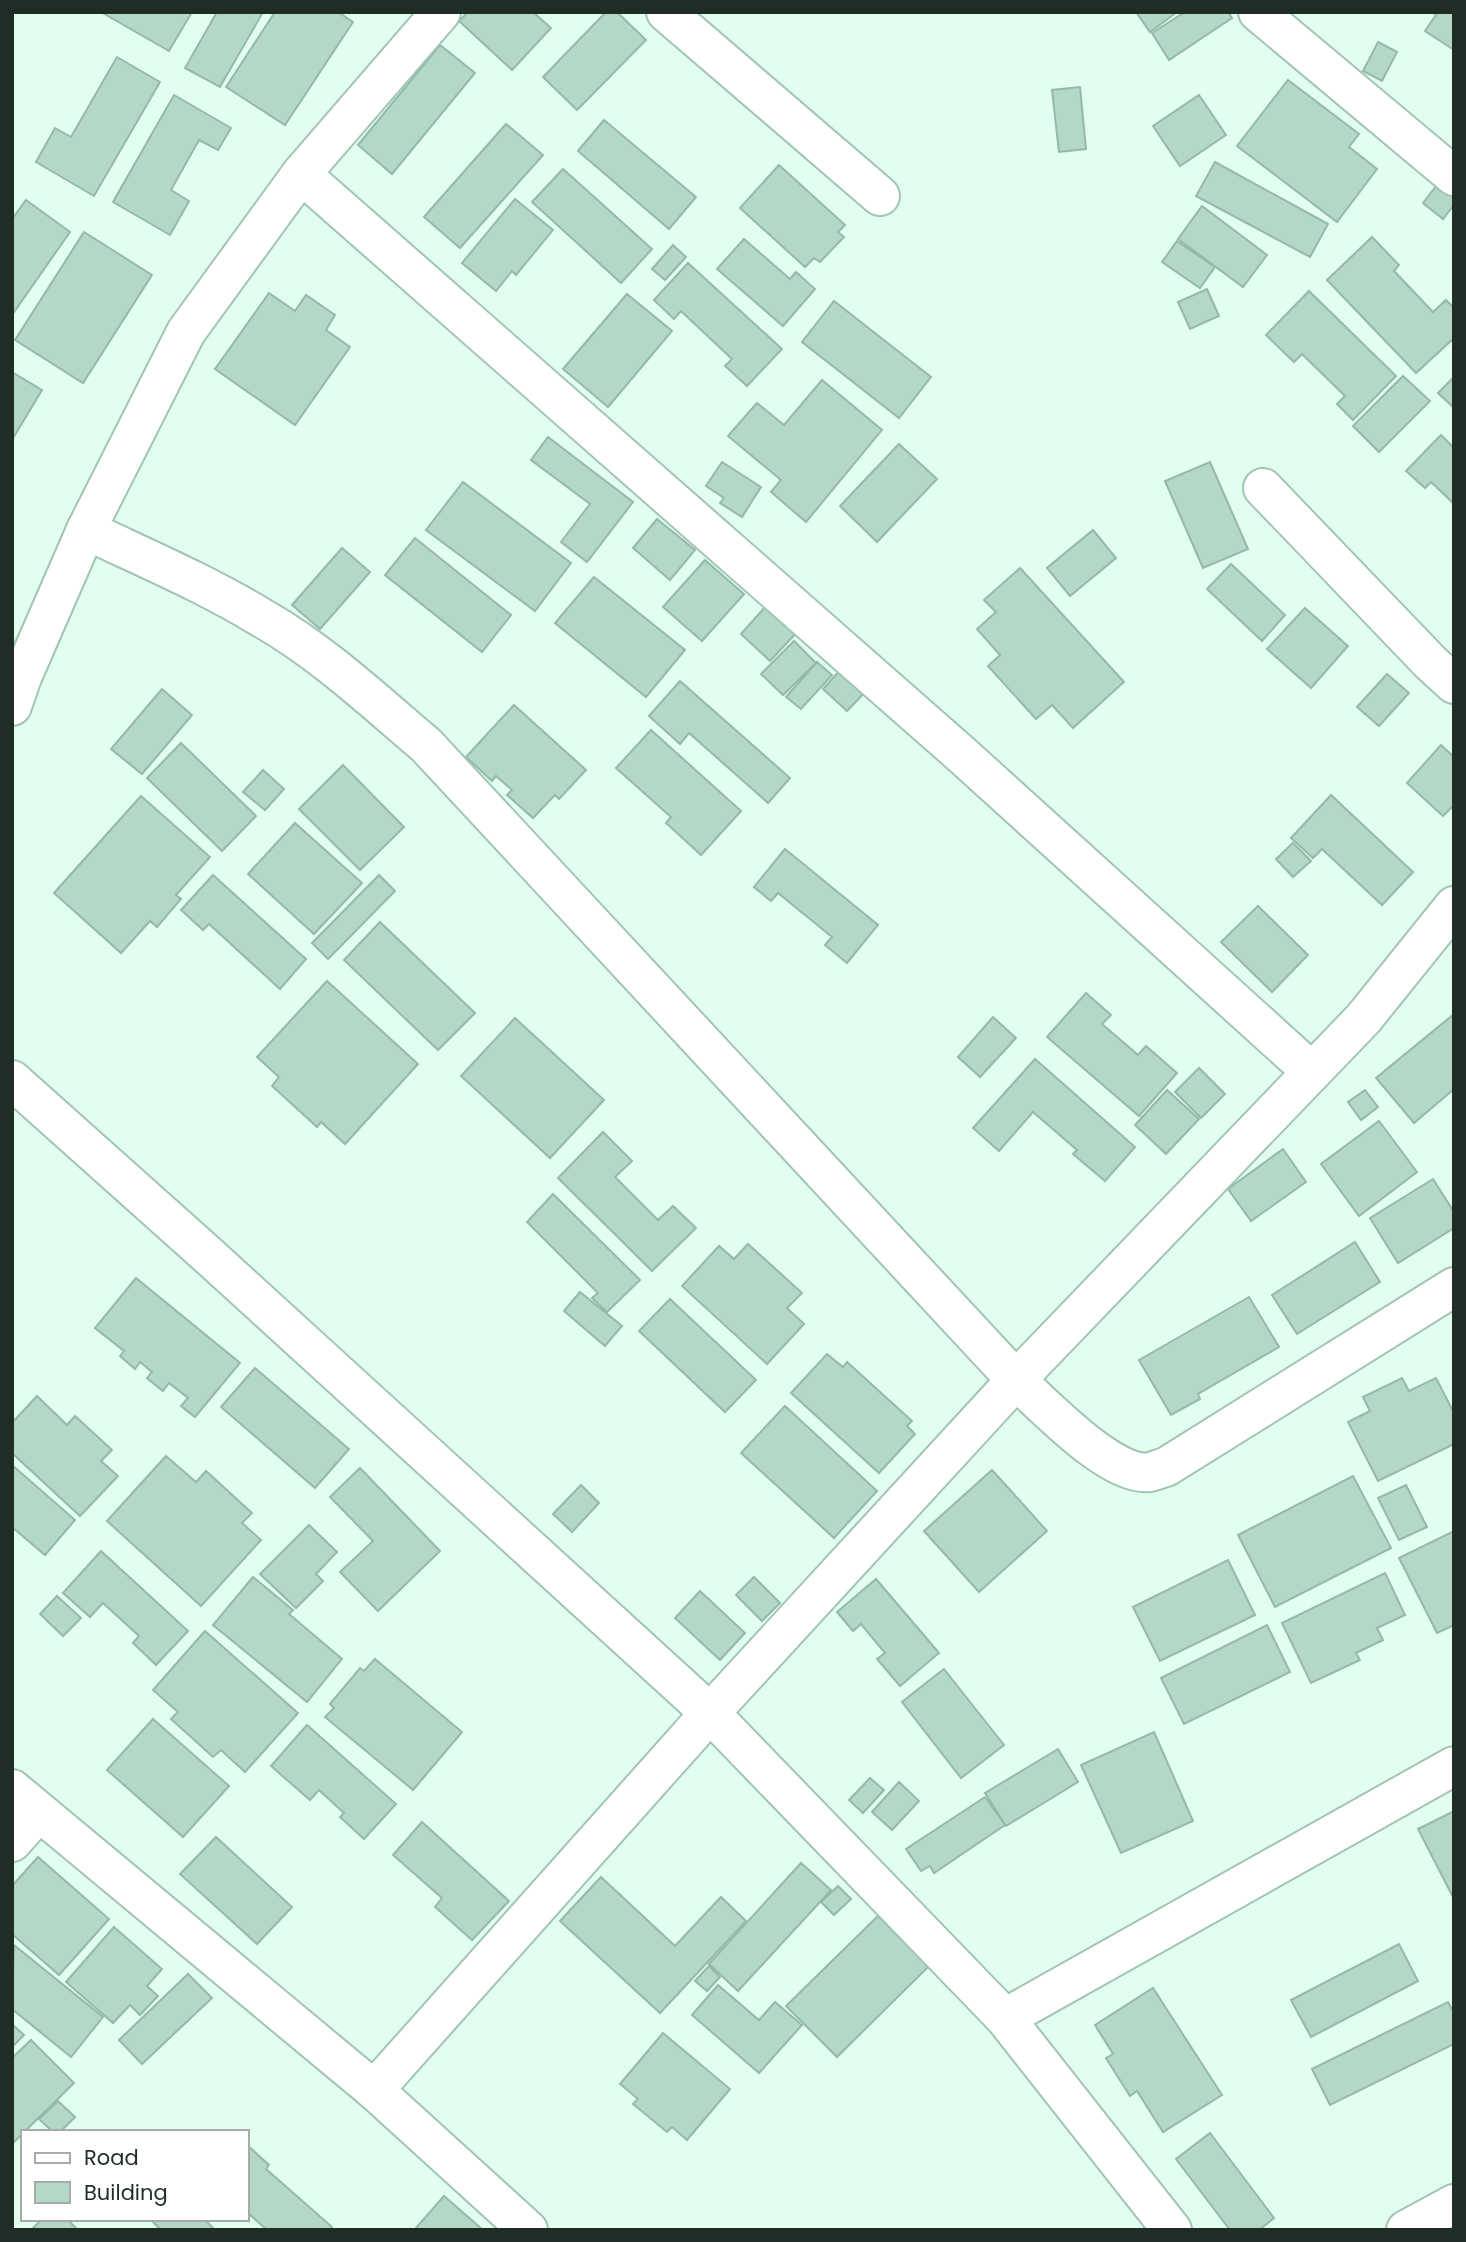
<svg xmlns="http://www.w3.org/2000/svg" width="1466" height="2242" font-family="Poppins,sans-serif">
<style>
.building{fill:#b4d8c6;stroke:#96b9a7;stroke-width:2}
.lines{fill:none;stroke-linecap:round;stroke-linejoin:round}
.minor-casing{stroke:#a2c5b3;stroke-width:42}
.minor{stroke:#fff;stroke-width:38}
</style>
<rect width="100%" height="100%" fill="#e1feef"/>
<g class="building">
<polygon points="101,12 192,12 169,51"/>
<polygon points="217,12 263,12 220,87 185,68"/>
<polygon points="275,12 338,12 353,22 285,125 226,87"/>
<polygon points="468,12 533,12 551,28 512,70 459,21"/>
<polygon points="606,12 617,12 646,40 577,110 543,77"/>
<polygon points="1136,12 1177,12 1150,32"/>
<polygon points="1185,12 1228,12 1232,18 1169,60 1152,33"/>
<polygon points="1432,12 1454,12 1454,50 1425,31 1436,15"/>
<polygon points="1378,42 1397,52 1382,81 1363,71"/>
<polygon points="440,45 475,73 392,174 358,145"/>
<polygon points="117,57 160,82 94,196 36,162 55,128 71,137"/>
<polygon points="1288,80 1359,134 1349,147 1377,169 1337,222 1237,146"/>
<polygon points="1080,87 1086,149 1059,152 1052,90"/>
<polygon points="174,95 231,128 218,150 199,140 171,190 189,201 170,235 113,202"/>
<polygon points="1199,95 1226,135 1180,166 1153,126"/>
<polygon points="604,120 696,197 669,229 578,151"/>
<polygon points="506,124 543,155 460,248 424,217"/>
<polygon points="1215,162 1328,224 1310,257 1196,196"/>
<polygon points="779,165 845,225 838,232 844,237 820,262 814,258 805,267 740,208"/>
<polygon points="563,169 652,249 621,283 532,202"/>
<polygon points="1437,185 1454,198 1454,205 1443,219 1423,203"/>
<polygon points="515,199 553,230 516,275 512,271 496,291 462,263"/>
<polygon points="26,200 70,232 12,315 12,219"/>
<polygon points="1202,206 1267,255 1243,287 1178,239"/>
<polygon points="84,232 152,275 83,383 15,340"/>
<polygon points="1372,237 1399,265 1394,271 1433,312 1446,300 1454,308 1454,338 1416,373 1327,280"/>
<polygon points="744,239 790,279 796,272 815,289 783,326 717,269"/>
<polygon points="1177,241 1215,267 1200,288 1162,262"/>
<polygon points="673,245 686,257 665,280 652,269"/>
<polygon points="688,263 782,349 747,386 725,366 732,359 681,311 674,319 654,300"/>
<polygon points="1207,289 1219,316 1190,329 1178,302"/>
<polygon points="1309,291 1396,376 1353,420 1337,404 1345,396 1302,354 1294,362 1266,335"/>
<polygon points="269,293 295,311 306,295 335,315 326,330 350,347 295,425 215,369"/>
<polygon points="627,294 672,331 608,407 563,369"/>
<polygon points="834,301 931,377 899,418 802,342"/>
<polygon points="12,372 42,390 12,440"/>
<polygon points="1403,376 1430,401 1379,452 1353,426"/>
<polygon points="1454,377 1454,408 1438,393"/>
<polygon points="822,380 882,430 806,522 771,492 781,480 728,436 757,403 784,425"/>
<polygon points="1441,435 1454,448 1454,504 1431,482 1425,488 1406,471"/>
<polygon points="548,437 633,502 587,562 561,542 590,504 531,460"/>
<polygon points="899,444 937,479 877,542 840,506"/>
<polygon points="722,462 761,487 742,517 720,503 724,498 706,486"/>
<polygon points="1210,462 1248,549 1203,568 1165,481"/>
<polygon points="463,482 571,563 535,611 426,530"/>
<polygon points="657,519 695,550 670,580 633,548"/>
<polygon points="1093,530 1116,558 1070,596 1047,568"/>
<polygon points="415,538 511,615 482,652 385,575"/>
<polygon points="342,548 370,572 320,629 292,605"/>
<polygon points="705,560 744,594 702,641 663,607"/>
<polygon points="1231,564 1285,615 1262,641 1207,589"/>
<polygon points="1020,568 1124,682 1073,728 1052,705 1036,719 988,666 1000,655 977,629 996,612 984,600"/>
<polygon points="594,577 685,650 646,697 555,623"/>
<polygon points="767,605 797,632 770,661 741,634"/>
<polygon points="1305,608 1348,646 1311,688 1267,649"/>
<polygon points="794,641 816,663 783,695 761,674"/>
<polygon points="817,662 832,675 801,709 786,697"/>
<polygon points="843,667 867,690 847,711 823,689"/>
<polygon points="1387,674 1409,693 1379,726 1357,707"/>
<polygon points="680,681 790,778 768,803 689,733 680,744 649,716"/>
<polygon points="162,689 192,715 142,774 111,749"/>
<polygon points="514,705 586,770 559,799 555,795 533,818 507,795 512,790 496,776 492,781 466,757"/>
<polygon points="651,730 741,811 701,855 666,823 671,817 616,768"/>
<polygon points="181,743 256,816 222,851 147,778"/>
<polygon points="1441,745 1454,757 1454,805 1443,816 1407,783"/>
<polygon points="343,765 404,827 360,870 299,809"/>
<polygon points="263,770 284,789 265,810 243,792"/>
<polygon points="1331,795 1413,872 1382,905 1322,849 1313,858 1291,838"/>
<polygon points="141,796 210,857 176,895 181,899 157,927 150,921 121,953 54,893"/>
<polygon points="295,823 362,883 314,934 248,874"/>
<polygon points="1293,843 1311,861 1293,877 1276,859"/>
<polygon points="785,849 878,925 847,963 825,945 832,937 778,893 771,901 754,887"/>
<polygon points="213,875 306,959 280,989 209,924 203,930 181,910"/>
<polygon points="379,875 395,891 328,959 312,943"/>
<polygon points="1258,906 1308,955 1272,992 1221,942"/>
<polygon points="380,922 475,1013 438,1050 344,960"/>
<polygon points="327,981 418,1064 345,1144 321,1122 317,1127 272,1086 279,1077 257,1057"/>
<polygon points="1086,993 1111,1015 1102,1024 1138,1055 1146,1046 1177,1073 1139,1116 1047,1037"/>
<polygon points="1454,1014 1454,1089 1414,1123 1376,1078"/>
<polygon points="993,1017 1016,1038 980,1077 958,1057"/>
<polygon points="515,1018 604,1100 550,1158 461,1076"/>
<polygon points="1035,1059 1135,1147 1105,1181 1073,1154 1077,1150 1033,1112 999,1151 973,1128"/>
<polygon points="1199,1068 1225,1094 1201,1118 1175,1092"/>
<polygon points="1167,1090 1199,1119 1166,1154 1135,1125"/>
<polygon points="1365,1090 1378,1107 1361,1120 1348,1102"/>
<polygon points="1379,1121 1417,1172 1359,1216 1321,1164"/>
<polygon points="603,1132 632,1161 615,1177 658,1220 673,1206 696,1228 652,1271 558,1178"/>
<polygon points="1283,1149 1306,1182 1251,1221 1228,1189"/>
<polygon points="1433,1179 1454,1212 1454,1228 1398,1263 1370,1218"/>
<polygon points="553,1194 640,1280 607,1312 592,1298 598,1293 527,1222"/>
<polygon points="1355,1242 1380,1282 1297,1334 1272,1295"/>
<polygon points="748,1244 802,1293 787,1308 804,1324 767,1364 682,1286 719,1246 734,1259"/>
<polygon points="136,1278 240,1363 195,1417 181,1406 188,1398 169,1383 163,1391 147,1378 152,1372 140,1362 135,1369 120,1356 124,1351 95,1328"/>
<polygon points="580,1292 622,1326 605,1346 564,1311"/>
<polygon points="1249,1297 1279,1347 1198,1394 1200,1399 1171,1415 1139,1360"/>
<polygon points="670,1299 756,1380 725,1412 639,1331"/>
<polygon points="827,1354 843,1367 847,1362 912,1421 907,1426 915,1434 879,1473 791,1393"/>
<polygon points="255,1368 349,1449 315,1488 221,1407"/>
<polygon points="1402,1378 1409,1391 1436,1378 1454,1413 1454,1444 1378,1481 1348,1422 1370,1411 1363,1397"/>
<polygon points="37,1396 67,1425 75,1416 112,1450 101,1461 118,1476 80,1516 12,1453 12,1423"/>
<polygon points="785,1406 877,1491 834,1538 741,1453"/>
<polygon points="166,1456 196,1482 206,1471 252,1513 242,1523 261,1540 201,1606 107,1521"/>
<polygon points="12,1465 75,1520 45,1555 12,1527"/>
<polygon points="360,1468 440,1551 378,1611 340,1572 373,1541 330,1497"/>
<polygon points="992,1470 1047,1531 979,1592 924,1531"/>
<polygon points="1353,1476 1391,1548 1275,1607 1238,1535"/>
<polygon points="581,1485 599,1503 572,1532 553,1514"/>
<polygon points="1406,1485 1427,1527 1399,1540 1378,1498"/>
<polygon points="309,1525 337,1552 316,1574 323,1581 296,1608 260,1574"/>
<polygon points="1454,1531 1454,1625 1437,1633 1399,1558"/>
<polygon points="101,1551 188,1631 156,1665 133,1643 139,1636 103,1603 90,1617 63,1593"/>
<polygon points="1228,1560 1255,1615 1160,1661 1133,1607"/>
<polygon points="1385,1573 1405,1615 1377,1628 1383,1640 1356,1653 1360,1660 1311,1683 1282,1623"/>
<polygon points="253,1577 293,1610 289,1614 342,1659 307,1702 213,1625"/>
<polygon points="754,1577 780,1603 762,1621 736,1595"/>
<polygon points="876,1579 939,1653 900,1686 877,1659 885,1653 861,1624 853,1631 837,1612"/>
<polygon points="700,1591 745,1633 720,1660 675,1618"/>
<polygon points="57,1596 81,1618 63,1636 40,1614"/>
<polygon points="1267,1625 1290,1672 1184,1724 1161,1678"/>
<polygon points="205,1631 298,1713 245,1772 221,1750 213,1757 171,1719 178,1712 153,1690"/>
<polygon points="375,1659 462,1732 413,1790 325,1717 334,1708 330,1704 360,1668 364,1671"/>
<polygon points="944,1669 1004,1745 961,1778 902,1702"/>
<polygon points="153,1719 229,1786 183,1837 107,1770"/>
<polygon points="307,1725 396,1804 364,1839 340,1817 344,1813 319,1790 310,1800 271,1766"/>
<polygon points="1154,1732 1193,1821 1121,1853 1081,1765"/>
<polygon points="1058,1749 1078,1782 1006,1826 985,1793"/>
<polygon points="870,1778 884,1790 863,1813 849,1800"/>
<polygon points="899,1782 919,1801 892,1830 872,1812"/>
<polygon points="985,1797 1005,1825 934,1873 930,1866 921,1871 906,1849"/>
<polygon points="1454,1811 1454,1899 1418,1829"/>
<polygon points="422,1822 509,1901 472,1940 435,1907 442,1898 393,1855"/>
<polygon points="216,1837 292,1907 257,1944 180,1874"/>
<polygon points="38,1857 109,1919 59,1975 12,1934 12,1886"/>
<polygon points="801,1863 831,1890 738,1991 709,1964"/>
<polygon points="601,1877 675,1946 721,1897 746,1921 660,2013 560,1921"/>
<polygon points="838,1886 851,1899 834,1915 821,1902"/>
<polygon points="878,1916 929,1966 837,2057 786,2006"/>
<polygon points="114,1927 162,1969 147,1986 158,1996 140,2015 130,2005 113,2023 66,1982"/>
<polygon points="1399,1944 1418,1981 1311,2037 1291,2000"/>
<polygon points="14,1945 103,2017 71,2057 12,2009"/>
<polygon points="709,1966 720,1977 707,1991 695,1981"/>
<polygon points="188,1974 212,1998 142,2064 119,2040"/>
<polygon points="718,1985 759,2020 775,2002 802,2025 759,2073 692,2015"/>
<polygon points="1153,1988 1222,2095 1163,2132 1137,2091 1130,2096 1106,2058 1113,2054 1095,2025"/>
<polygon points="1448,2002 1454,2013 1454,2044 1330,2105 1312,2069"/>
<polygon points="12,2024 24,2035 12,2047"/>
<polygon points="663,2033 730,2089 687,2140 672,2127 667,2132 633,2104 638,2099 620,2084"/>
<polygon points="31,2040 74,2083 12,2144 12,2058"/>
<polygon points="58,2101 75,2117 60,2132 53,2132 39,2119"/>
<polygon points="1210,2133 1274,2218 1259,2230 1230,2230 1176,2159"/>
<polygon points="247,2145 269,2165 266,2169 332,2227 329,2230 267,2230 247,2212"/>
<polygon points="444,2196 483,2230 415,2229"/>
<polygon points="42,2219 67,2219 78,2230 31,2230"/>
<polygon points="153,2219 204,2219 215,2230 161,2230 152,2221"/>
</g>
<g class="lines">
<defs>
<g id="minor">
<polyline points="666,12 880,196"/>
<polyline points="1258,12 1454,176"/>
<polyline points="301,174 961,754 1312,1072"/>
<polyline points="1263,488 1431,663 1454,684"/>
<path d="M86,530c59,28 120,54 176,88 60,34 112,83 164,127l590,635c28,25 96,98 134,92 5,-1 11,-4 16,-5l288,-180"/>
<polyline points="12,706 22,677 86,530 186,332 301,174 441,12"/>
<polyline points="12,1080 209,1256 710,1713 1005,2018 1172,2230"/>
<polyline points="12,1789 374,2090"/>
<polyline points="12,1842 39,1812"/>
<polyline points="1005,2018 1454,1766"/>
<polyline points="528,2230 374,2090 710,1713 1016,1380 1364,1018 1454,906"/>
<polyline points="1406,2230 1454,2204"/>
</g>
</defs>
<use href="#minor" class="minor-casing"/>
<use href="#minor" class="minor"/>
</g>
<rect width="1466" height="2242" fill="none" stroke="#1f2d26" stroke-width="28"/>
<rect x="21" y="2130" width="228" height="91" fill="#ffffff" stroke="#a5aba8" stroke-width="2"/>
<rect x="35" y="2153" width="35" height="10" fill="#ffffff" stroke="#a5aba8" stroke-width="2"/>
<text x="84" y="2165" font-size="21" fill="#1f2d26">Road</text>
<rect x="35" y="2182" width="35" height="21" fill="#b4d8c6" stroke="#a5aba8" stroke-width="2"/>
<text x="84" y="2200" font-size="21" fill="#1f2d26">Building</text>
</svg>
